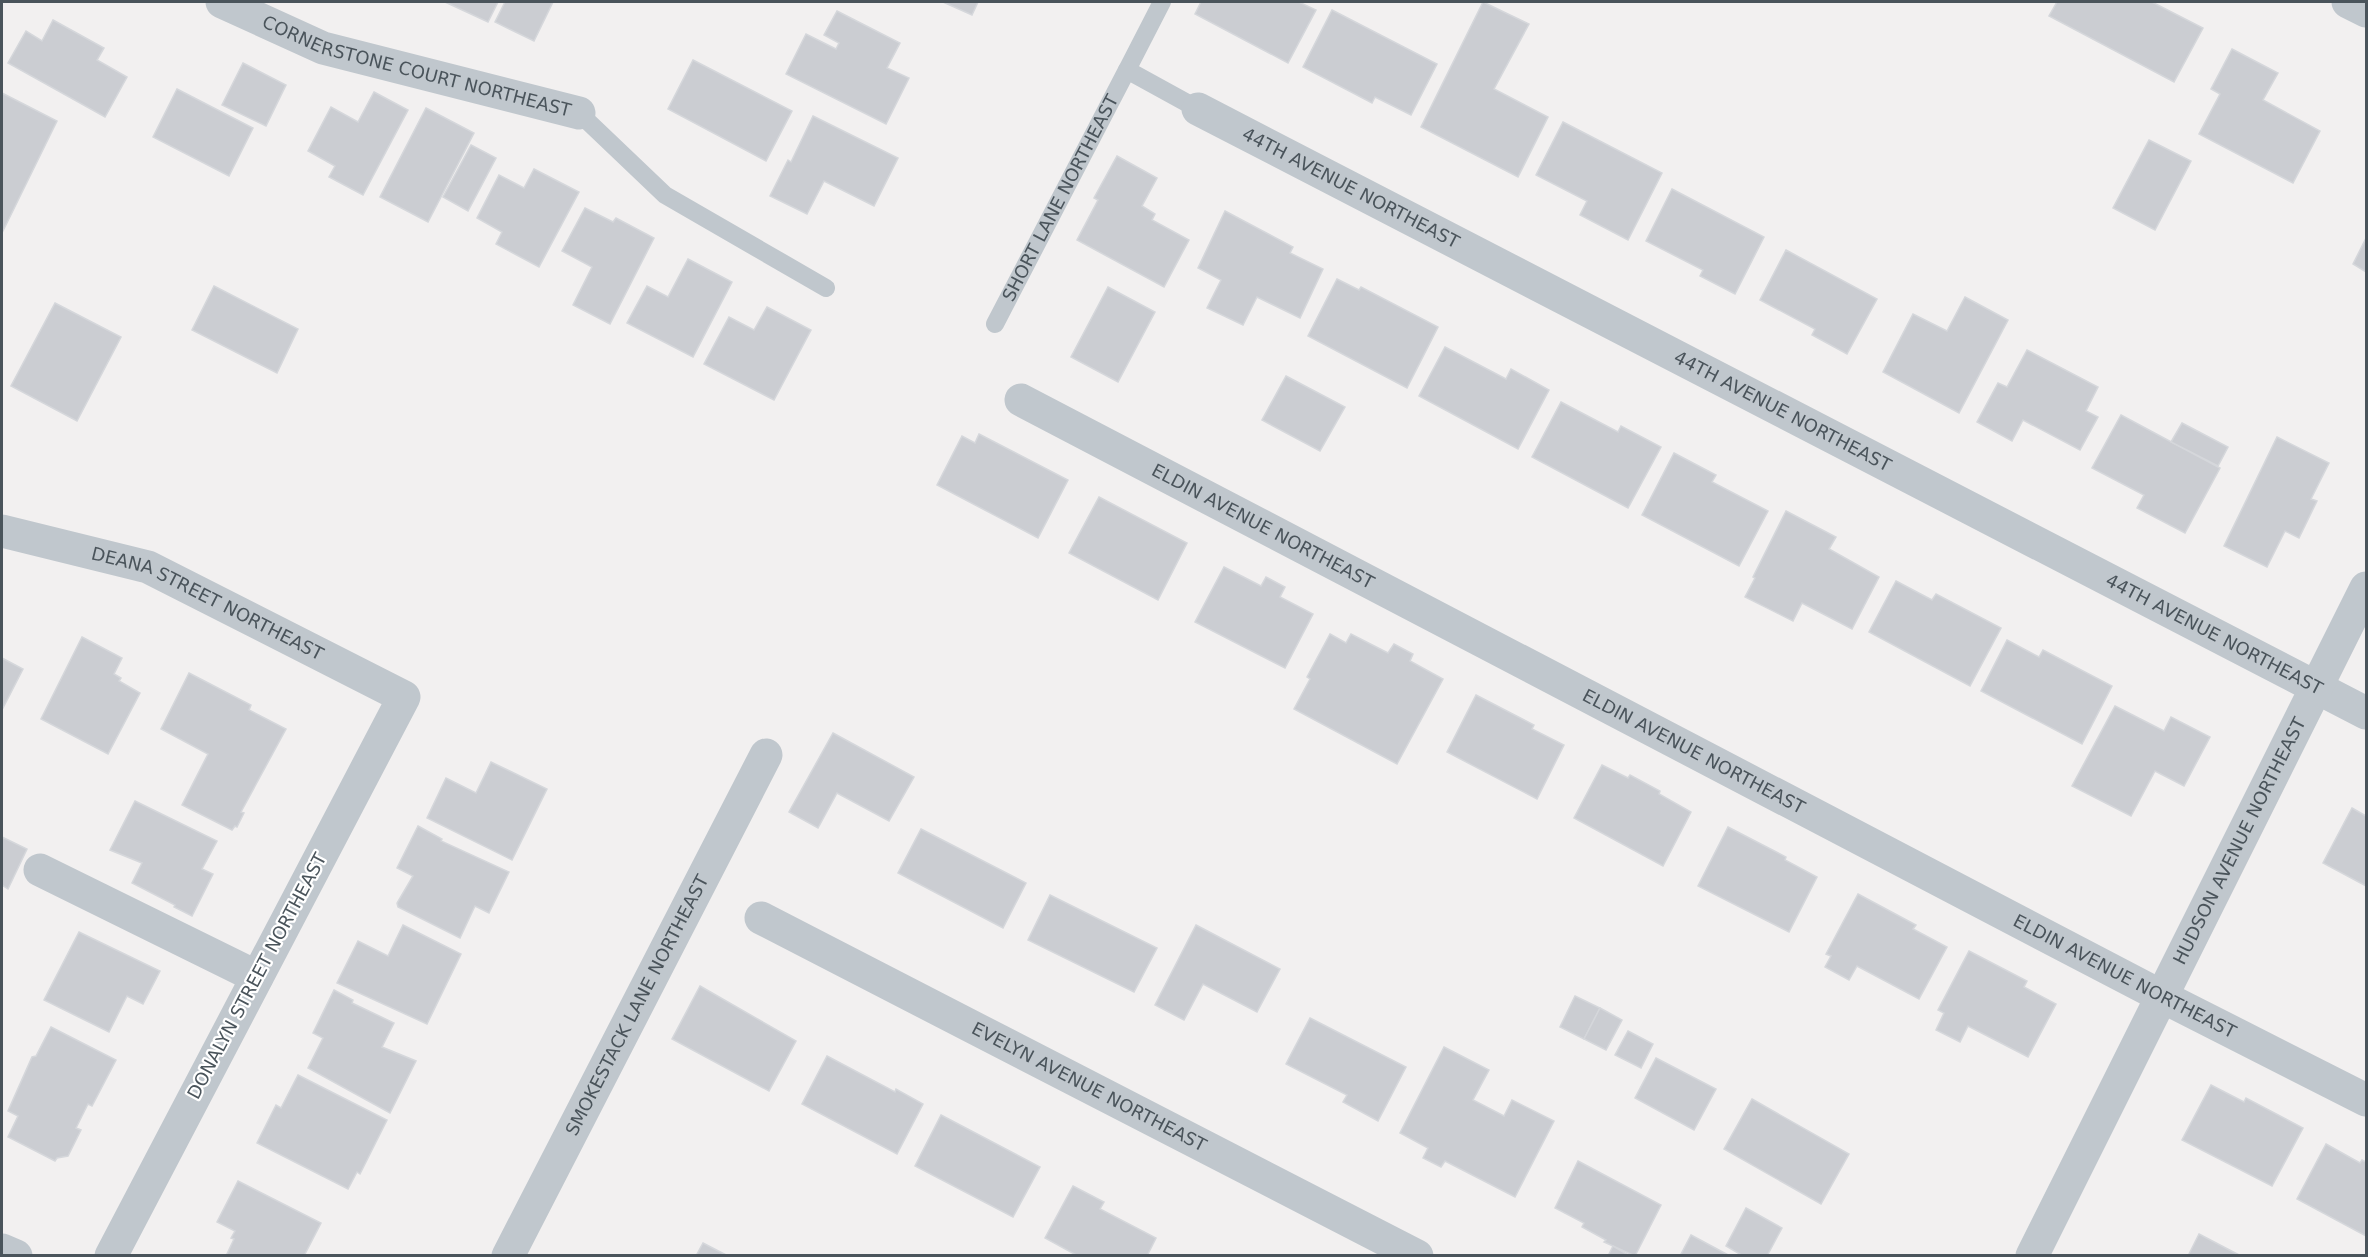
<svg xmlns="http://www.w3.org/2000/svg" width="2368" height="1257" font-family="'DejaVu Sans',sans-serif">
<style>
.building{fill:#cbcdd2;stroke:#d5d7db;stroke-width:1.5}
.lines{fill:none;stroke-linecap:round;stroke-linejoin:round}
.service{stroke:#c0c7cd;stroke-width:18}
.minor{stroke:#c0c7cd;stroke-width:33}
.labels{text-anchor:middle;stroke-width:4.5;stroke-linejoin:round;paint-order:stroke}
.street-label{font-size:18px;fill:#4a545b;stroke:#fff}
</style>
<rect width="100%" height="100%" fill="#f2f0f0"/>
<g class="building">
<polygon points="445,2 498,2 488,22"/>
<polygon points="505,2 553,2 534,41 495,22"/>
<polygon points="943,2 978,2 972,15"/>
<polygon points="1201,2 1299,2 1316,10 1288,63 1195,14"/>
<polygon points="1483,2 1529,24 1494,89 1548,117 1518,177 1421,127"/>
<polygon points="2057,2 2152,2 2203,28 2174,82 2049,16"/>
<polygon points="1332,10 1437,64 1411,115 1375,97 1372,103 1303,67"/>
<polygon points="837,11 900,43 887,68 909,78 886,124 786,74 806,34 836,49 839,43 824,35"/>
<polygon points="53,20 104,48 97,60 127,77 105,117 8,63 26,31 42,41"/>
<polygon points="2232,49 2278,73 2263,100 2320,131 2293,183 2199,134 2220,94 2211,89"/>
<polygon points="693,60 792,111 766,161 668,109"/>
<polygon points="243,63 286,85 266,126 222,105"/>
<polygon points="177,89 253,128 229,176 153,137"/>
<polygon points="374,92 408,110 363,195 329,177 335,166 308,151 331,107 358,122"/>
<polygon points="2,93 57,121 2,233"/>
<polygon points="426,108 474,133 428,222 380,197"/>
<polygon points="813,116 898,158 874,206 824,181 807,214 770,196 788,160 791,162"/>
<polygon points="1563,122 1662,173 1628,240 1580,215 1587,201 1536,175"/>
<polygon points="2149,140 2191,161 2155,230 2113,208"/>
<polygon points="471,145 496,158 468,211 443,197"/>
<polygon points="1117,156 1157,178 1142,206 1155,214 1152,220 1189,240 1164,287 1077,240 1098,200 1094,198"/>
<polygon points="534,169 579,192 539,267 496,244 502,232 477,218 499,175 524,188"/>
<polygon points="1672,189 1764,237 1735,294 1700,276 1703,270 1646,241"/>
<polygon points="585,208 613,222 616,218 654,238 610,324 573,305 592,267 562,251"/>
<polygon points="1225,211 1293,247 1290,253 1323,269 1300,318 1257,297 1243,325 1207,308 1221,280 1198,268"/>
<polygon points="2366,238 2366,272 2353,264"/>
<polygon points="1786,250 1877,299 1847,354 1812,335 1815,329 1760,300"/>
<polygon points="688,259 732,282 693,357 627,323 647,286 668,297"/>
<polygon points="1337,279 1359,290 1361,287 1438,327 1407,388 1308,336"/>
<polygon points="214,286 298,329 277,373 192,330"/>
<polygon points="1108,287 1155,312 1118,382 1071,357"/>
<polygon points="1965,297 2008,320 1959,413 1883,372 1913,314 1947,331"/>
<polygon points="55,303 121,337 77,421 11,386"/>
<polygon points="767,307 811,330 774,400 704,364 729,317 754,330"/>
<polygon points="1445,347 1506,379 1511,369 1549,390 1518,449 1419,396"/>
<polygon points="2027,350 2098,387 2086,411 2098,417 2080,450 2023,420 2012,441 1977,422 1998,383 2007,387"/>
<polygon points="1286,376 1345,407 1320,451 1262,420"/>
<polygon points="1561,402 1618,432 1621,426 1661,447 1628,508 1532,457"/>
<polygon points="2121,415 2220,468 2185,533 2137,508 2144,495 2092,468"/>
<polygon points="2182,423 2228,447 2218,466 2171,442"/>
<polygon points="979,434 1068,480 1038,538 937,485 962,436 975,443"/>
<polygon points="2277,437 2329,463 2311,499 2317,501 2299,538 2285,531 2267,567 2224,546"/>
<polygon points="1674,453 1716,475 1712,482 1768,511 1739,566 1642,515"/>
<polygon points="1099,497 1187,543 1158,600 1069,553"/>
<polygon points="1786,511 1836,537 1829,549 1879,577 1852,629 1802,603 1793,621 1745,597 1755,578 1753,577"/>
<polygon points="1224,567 1261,586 1266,577 1285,587 1280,597 1313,614 1285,668 1195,622"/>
<polygon points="1896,581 1932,600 1936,594 2001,628 1970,686 1869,632"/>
<polygon points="1330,634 1346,643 1351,634 1388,653 1394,644 1413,654 1410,661 1443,679 1397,764 1294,709 1310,679 1307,677"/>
<polygon points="82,637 122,658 114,674 121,678 119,681 140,693 108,754 41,719"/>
<polygon points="2007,640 2039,657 2043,650 2112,686 2082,744 1981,691"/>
<polygon points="2,658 23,669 2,710"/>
<polygon points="189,673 251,705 249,710 286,729 241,812 244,813 237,827 235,826 232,830 182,805 208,754 161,729"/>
<polygon points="1476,695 1534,725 1532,729 1564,745 1537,799 1447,752"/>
<polygon points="2115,706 2164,731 2171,717 2210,737 2184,786 2155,771 2131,816 2072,786"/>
<polygon points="833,733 914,777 889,821 837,793 818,828 789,812"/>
<polygon points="491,762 547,789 512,860 427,818 446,778 476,793"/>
<polygon points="1602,765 1628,778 1630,775 1660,791 1659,794 1691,812 1663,866 1574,818"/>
<polygon points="135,801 217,841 202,869 213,874 192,916 174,907 175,905 132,883 142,863 110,850"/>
<polygon points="2352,808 2366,816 2366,886 2323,863"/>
<polygon points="418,826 442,839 441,841 509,872 489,913 475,906 460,938 398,907 397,903 413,876 397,868"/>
<polygon points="1728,827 1786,857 1785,860 1817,877 1789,932 1698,886"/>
<polygon points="921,829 1026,883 1003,928 898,873"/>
<polygon points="2,837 27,849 8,889 2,885"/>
<polygon points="1858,894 1916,925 1913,929 1947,947 1919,999 1857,966 1849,980 1825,967 1831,956 1826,954"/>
<polygon points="1050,895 1157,948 1134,992 1028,940"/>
<polygon points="403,925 461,954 427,1024 337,983 358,941 388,956"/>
<polygon points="1196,925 1280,969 1257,1012 1203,984 1184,1020 1155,1005"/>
<polygon points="79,932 160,971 143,1004 127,996 109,1032 44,1000"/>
<polygon points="1969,951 2027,981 2024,987 2056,1004 2028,1057 1968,1026 1960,1042 1936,1030 1944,1013 1938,1010"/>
<polygon points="700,986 796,1041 769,1091 672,1039"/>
<polygon points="334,990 353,1000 352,1003 394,1023 382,1047 416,1061 390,1113 308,1068 323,1038 313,1033"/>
<polygon points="1575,996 1600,1008 1584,1039 1560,1027"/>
<polygon points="1600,1008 1622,1020 1606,1050 1584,1039"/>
<polygon points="1310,1018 1406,1067 1378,1121 1343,1102 1347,1095 1286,1064"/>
<polygon points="51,1027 116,1060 92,1106 88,1104 76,1128 81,1130 68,1156 57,1158 55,1161 8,1137 18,1116 8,1111 32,1057 36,1056"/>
<polygon points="1628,1031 1653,1044 1641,1068 1615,1055"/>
<polygon points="1444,1047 1489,1070 1473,1100 1504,1116 1512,1100 1554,1121 1515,1197 1445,1161 1441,1167 1423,1158 1428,1148 1400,1133"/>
<polygon points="827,1056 895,1092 896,1089 923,1104 897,1154 802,1104"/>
<polygon points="1656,1058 1716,1089 1694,1130 1635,1098"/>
<polygon points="298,1075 387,1120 360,1174 357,1172 348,1189 257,1143 276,1105 281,1108"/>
<polygon points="2211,1085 2244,1102 2246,1098 2303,1128 2272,1186 2182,1140"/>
<polygon points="1752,1099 1849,1154 1821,1204 1724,1149"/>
<polygon points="941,1115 1040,1167 1013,1217 915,1166"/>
<polygon points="2326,1144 2360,1163 2362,1160 2366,1162 2366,1236 2297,1199"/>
<polygon points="1578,1161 1661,1205 1635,1256 1604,1242 1606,1240 1582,1227 1584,1223 1555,1208"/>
<polygon points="238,1181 321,1223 304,1256 226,1256 234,1239 231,1238 235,1231 217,1222"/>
<polygon points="1073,1186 1104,1202 1100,1209 1156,1238 1147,1256 1078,1256 1045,1238"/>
<polygon points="1746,1208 1782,1228 1767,1256 1743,1256 1726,1246"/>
<polygon points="2199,1234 2241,1256 2188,1256"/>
<polygon points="1691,1235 1730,1256 1680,1256"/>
<polygon points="703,1243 728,1256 696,1256"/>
<polygon points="1613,1246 1630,1256 1608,1256"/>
</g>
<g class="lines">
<g class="service">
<polyline points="1127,70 1162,2"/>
<polyline points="579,113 665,195 826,288"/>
<path id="s1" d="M995,324l132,-254 71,39"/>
</g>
<g class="minor">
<path id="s2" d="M222,2l101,46 256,65"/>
<polyline points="2348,2 2366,11"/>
<path id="s3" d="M1198,109l1168,604"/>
<path id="s4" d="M1021,400l1142,597 203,103"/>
<path id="s5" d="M2,531l146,36 256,130 -293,559"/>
<polyline points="40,870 257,977"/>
<path id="s6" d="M761,918l656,338"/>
<polyline points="2,1250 16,1256"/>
<path id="s7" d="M508,1256l258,-501"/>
<path id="s8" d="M2032,1256l334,-668"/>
</g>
</g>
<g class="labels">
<g class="street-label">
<text dy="6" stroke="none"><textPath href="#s2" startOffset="206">CORNERSTONE COURT NORTHEAST</textPath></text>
<text dy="6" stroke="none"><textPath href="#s3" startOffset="172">44TH AVENUE NORTHEAST</textPath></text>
<text dy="6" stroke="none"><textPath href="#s1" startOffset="142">SHORT LANE NORTHEAST</textPath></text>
<text dy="6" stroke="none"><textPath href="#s3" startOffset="658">44TH AVENUE NORTHEAST</textPath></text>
<text dy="6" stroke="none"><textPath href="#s4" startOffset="273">ELDIN AVENUE NORTHEAST</textPath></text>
<text dy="6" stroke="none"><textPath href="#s5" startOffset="219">DEANA STREET NORTHEAST</textPath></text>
<text dy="6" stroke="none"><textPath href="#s3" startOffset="1144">44TH AVENUE NORTHEAST</textPath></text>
<text dy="6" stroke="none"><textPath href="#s4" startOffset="759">ELDIN AVENUE NORTHEAST</textPath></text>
<text dy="6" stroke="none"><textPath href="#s8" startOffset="464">HUDSON AVENUE NORTHEAST</textPath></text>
<text transform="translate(257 976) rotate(-62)" y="6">DONALYN STREET NORTHEAST</text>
<text dy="6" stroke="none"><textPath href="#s4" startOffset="1245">ELDIN AVENUE NORTHEAST</textPath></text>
<text dy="6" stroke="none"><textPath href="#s7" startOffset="282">SMOKESTACK LANE NORTHEAST</textPath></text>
<text dy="6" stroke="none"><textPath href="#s6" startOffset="369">EVELYN AVENUE NORTHEAST</textPath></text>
</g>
</g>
<rect width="2368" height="1257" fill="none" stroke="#4a545b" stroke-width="6"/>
</svg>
